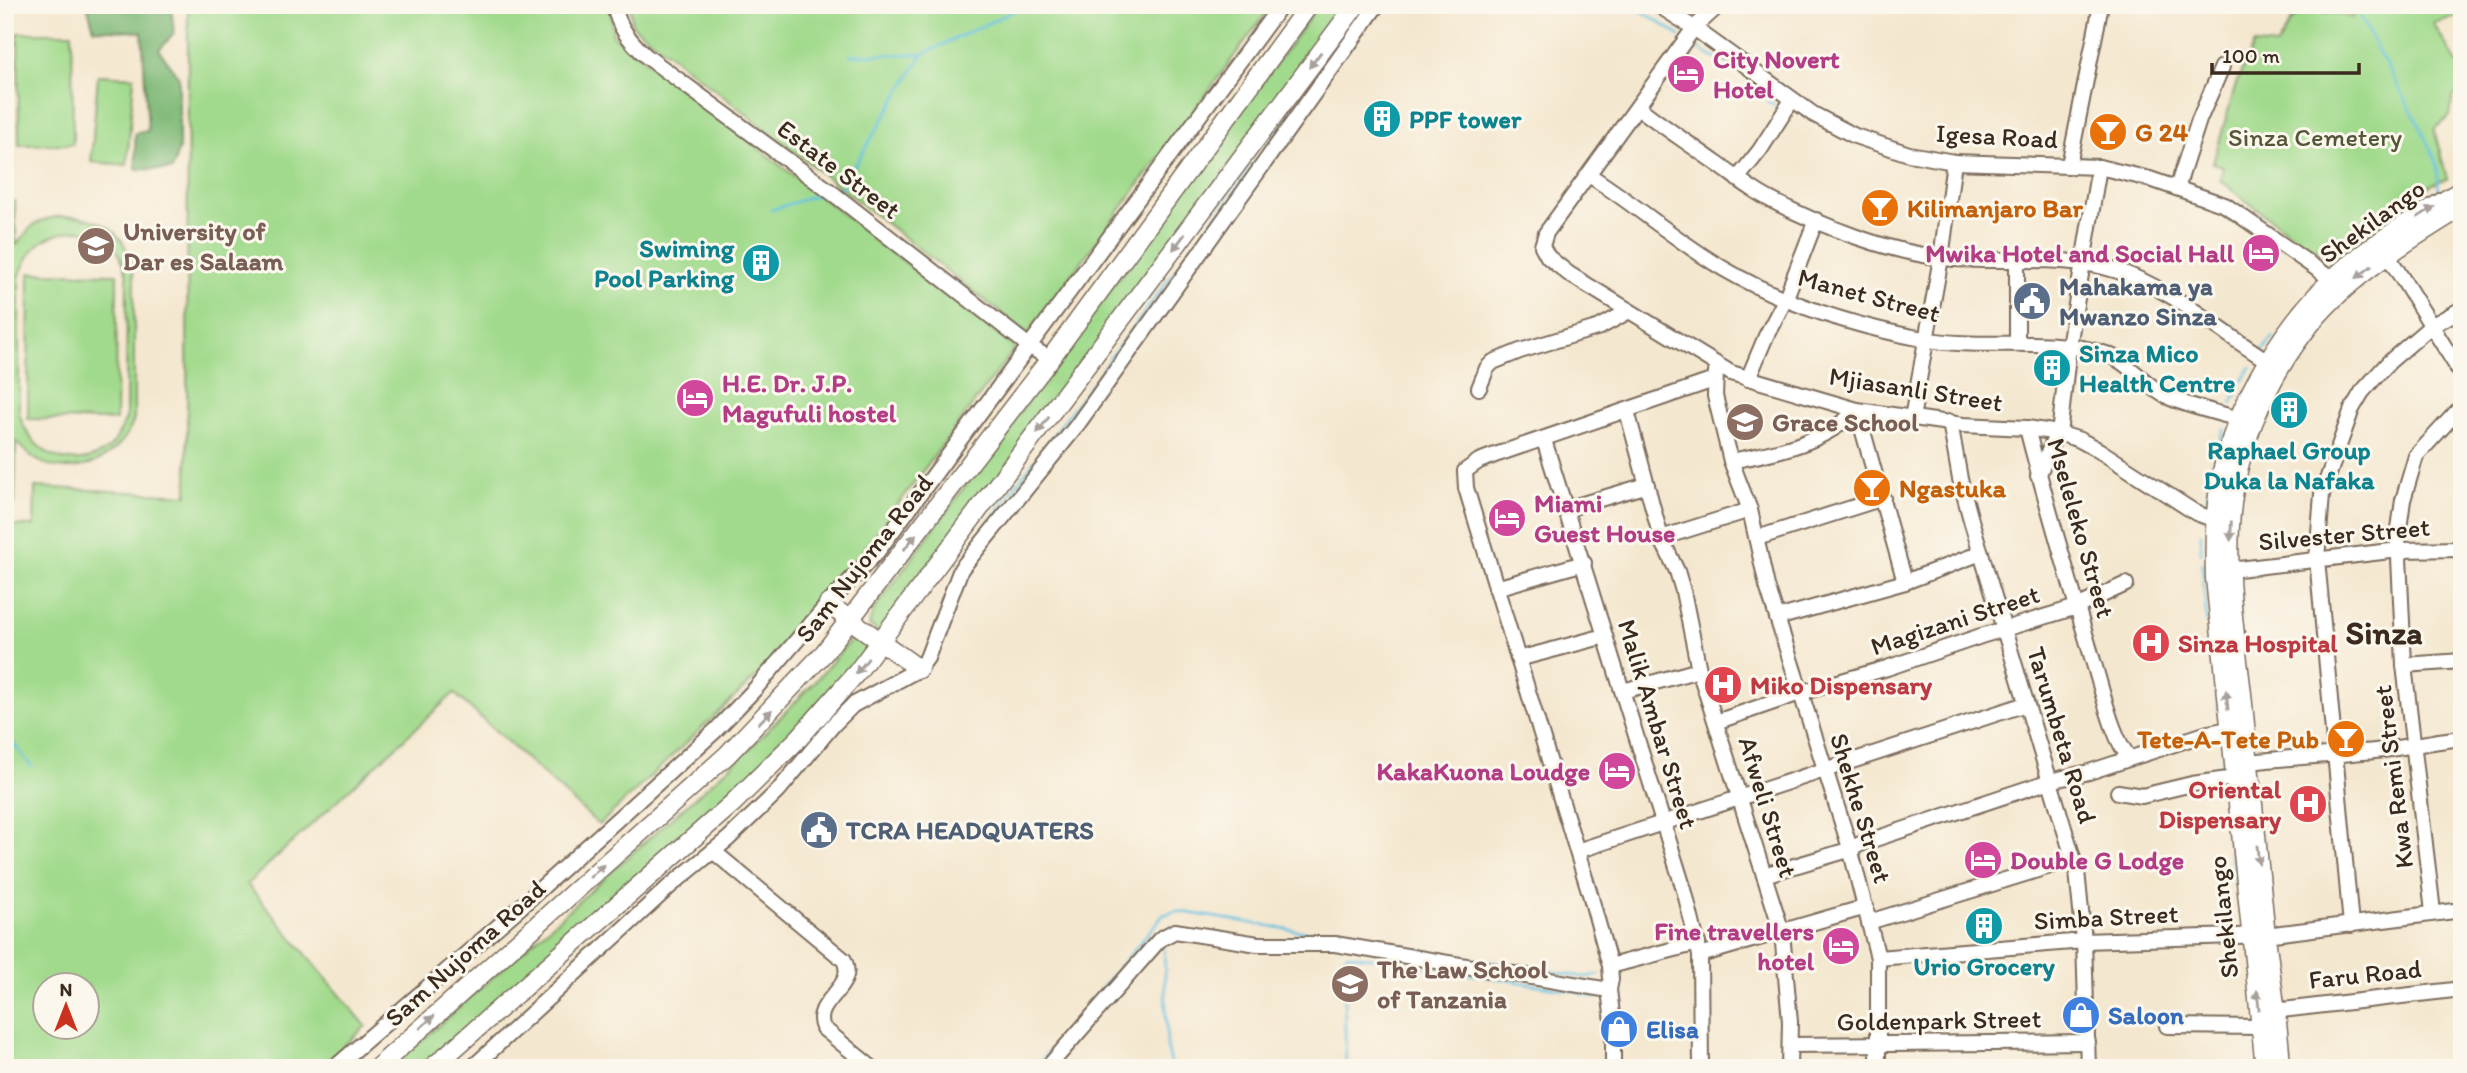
<svg xmlns="http://www.w3.org/2000/svg" width="2467" height="1073" font-family="Itim,sans-serif">
<style>
.green{fill:#a1da8c;stroke:#6e8255;stroke-width:2;fill-rule:evenodd}
.forest{fill:#80ba78;stroke:#5e724b;stroke-width:2}
.lines{fill:none;stroke-linecap:round;stroke-linejoin:round}
.stream{stroke:#62c1e1;stroke-width:2.5}
.minor-casing{stroke:#7c6c5c;stroke-width:18}
.major-casing{stroke:#7c6c5c;stroke-width:21}
.minor{stroke:#fff;stroke-width:14}
.major{stroke:#fff;stroke-width:18}
.oneway{fill:#a79f9a}
.labels{text-anchor:middle;stroke-width:6;stroke-linejoin:round;paint-order:stroke}
.hotel-label{font-size:26px;font-weight:bold;fill:#b23c85;stroke:#fbf7ec;text-anchor:start}
.culture-label{font-size:26px;font-weight:bold;fill:#0d838f;stroke:#fbf7ec;text-anchor:start}
.food-label{font-size:26px;font-weight:bold;fill:#c56008;stroke:#fbf7ec;text-anchor:start}
.street-label{font-size:26px;fill:#3b2a1e;stroke:#fbf7ec}
.park-label{font-size:26px;fill:#54563a;stroke:#fbf7ec}
.education-label{font-size:26px;font-weight:bold;fill:#785e54;stroke:#fbf7ec;text-anchor:start}
.service-label{font-size:26px;font-weight:bold;fill:#4e5e75;stroke:#fbf7ec;text-anchor:start}
.health-label{font-size:26px;font-weight:bold;fill:#be3a42;stroke:#fbf7ec;text-anchor:start}
.shop-label{font-size:26px;font-weight:bold;fill:#366cbe;stroke:#fbf7ec;text-anchor:start}
.district-label{font-size:33px;font-weight:bold;fill:#3b2a1e;stroke:#fbf7ec}
</style>
<rect width="100%" height="100%" fill="#fbf7ec"/>
<filter id="ink" filterUnits="userSpaceOnUse"><feTurbulence type="fractalNoise" baseFrequency=".0143" numOctaves="2"/><feDisplacementMap in="SourceGraphic" scale="14" xChannelSelector="R" yChannelSelector="G"/><feConvolveMatrix kernelMatrix="1 2 1 2 8 2 1 2 1" color-interpolation-filters="sRGB"/></filter>
<filter id="wash" filterUnits="userSpaceOnUse"><feTurbulence type="fractalNoise" baseFrequency=".00686" numOctaves="4" result="noise"/><feDisplacementMap in="SourceGraphic" scale="28" xChannelSelector="R" yChannelSelector="G"/><feGaussianBlur stdDeviation="1.57" result="paint"/><feColorMatrix in="noise" values="0 0 0 0 0 0 0 0 0 0 0 0 0 0 0 0 0 1.4 0 .05"/><feComposite in="paint" operator="in"/></filter>
<g filter="url(#wash)">
<rect width="100%" height="100%" fill="#f4e7cf"/>
<g class="green">
<path d="M188,5h422l3,30 402,313 -164,219 -60,77 -192,181 -145,-132 -207,191 119,142 -47,42h-314v-543l29,1 1,-39 152,8zM46,986h42v42h-42z"/>
<polygon points="630,5 1272,5 1028,334 632,25"/>
<polygon points="1319,5 1349,5 881,634 869,625 873,611"/>
<path d="M2359,5h103v10l-29,8 29,49v15l-9,10 -3,19 -16,13 13,50c-21,4 -26,17 -43,30 -14,10 -56,44 -73,45 -20,0 -92,-59 -111,-74l3,-14 -10,-3 23,-79 18,-40 23,2 15,-26 11,-9 35,2 14,5z"/>
<polygon points="18,33 72,33 73,144 19,145"/>
<polygon points="98,75 134,77 127,165 91,162"/>
<path d="M5,201h10l1,44c6,-6 11,-15 18,-20 10,-7 25,-9 37,-9 40,3 58,23 63,61v142c-13,40 -60,62 -97,41 -8,-5 -15,-12 -21,-18l-1,62h-10zM81,230c28,7 40,18 46,46l-1,143c-5,10 -9,22 -17,29 -36,28 -81,5 -90,-36v-134c11,-34 27,-45 62,-48z"/>
<polygon points="29,273 117,274 116,420 28,419"/>
<polygon points="854,636 869,647 756,772 422,1068 391,1068 747,751 812,685"/>
</g>
<polygon class="forest" points="87,5 171,5 174,33 159,50 179,77 179,148 172,170 136,169 135,133 148,131 142,32 94,29"/>
<g class="lines">
<g class="stream">
<polyline points="1633,5 1680,36"/>
<polyline points="1975,5 1980,11 1983,5"/>
<polyline points="2361,5 2361,17 2373,42 2416,119 2437,163 2439,194 2437,196"/>
<polyline points="2370,5 2415,9 2439,5"/>
<polyline points="1693,46 1714,58 1731,63"/>
<polyline points="850,55 923,54 1026,5"/>
<polyline points="1741,72 1751,77"/>
<polyline points="1768,101 1780,109"/>
<polyline points="2083,156 2096,160"/>
<polyline points="839,191 923,54"/>
<polyline points="771,210 823,193"/>
<polyline points="2313,257 2330,269 2336,265"/>
<polyline points="2262,351 2274,337"/>
<polyline points="2243,380 2251,367"/>
<polyline points="2232,404 2239,389"/>
<polyline points="2218,447 2224,429"/>
<polyline points="2206,511 2209,481 2216,453"/>
<polyline points="2201,533 2201,553"/>
<polyline points="977,538 1181,263 1334,53"/>
<polyline points="2202,563 2207,624"/>
<polyline points="2208,632 2221,724"/>
<polyline points="5,733 32,767"/>
<polyline points="2222,767 2224,750"/>
<polyline points="2224,798 2229,840"/>
<polyline points="2230,849 2236,884"/>
<polyline points="557,883 610,837"/>
<polyline points="1164,941 1167,1047 1171,1063"/>
<polyline points="347,1068 449,978"/>
<polyline points="1035,1068 1163,915 1176,911 1584,977 1600,975"/>
<polyline points="1346,1068 1343,959 1348,954 1574,991 1597,998"/>
</g>
</g>
</g>
<g filter="url(#ink)">
<g class="lines">
<defs>
<g id="minor">
<path d="M614,5c4,22 16,36 32,51l189,139 194,151 21,13"/>
<polyline points="1658,5 1694,28 1813,114 1855,136 1909,154 1954,162 2099,167 2150,179 2225,205 2340,285"/>
<polyline points="1719,5 1694,28 1546,233 1542,246 1548,257 1569,274 1731,373 1857,410 1963,425 2027,428 2058,433 2080,440 2100,451 2196,513 2215,520"/>
<path d="M1638,107c25,20 52,37 78,56 17,12 34,26 53,36 50,26 118,53 175,59 56,6 121,-5 174,13 56,19 101,60 150,90"/>
<polyline points="2069,165 2101,5"/>
<path d="M1589,175c46,29 87,66 135,94 60,35 131,57 199,70 59,11 121,-3 180,14 25,7 41,33 65,44 22,10 48,15 71,22"/>
<polyline points="1737,179 1760,150 1792,100"/>
<polyline points="2177,188 2199,120 2222,67"/>
<polyline points="2387,254 2462,375"/>
<polyline points="2017,261 2017,343"/>
<polyline points="1716,372 1715,396 1731,461 1750,510 1767,586 1850,848 1878,958 1878,1068"/>
<polyline points="1748,379 1766,336 1785,300 1816,220"/>
<polyline points="1479,388 1487,368 1493,362 1520,351 1600,327 1629,311"/>
<polyline points="1627,411 1661,538 1677,571 1683,591 1699,670 1782,932 1790,1022 1789,1068"/>
<polyline points="1912,418 1941,258 1954,162"/>
<polyline points="1950,422 1960,479 1971,520 2077,871 2084,941 2088,1068"/>
<path d="M2027,428c20,80 44,158 67,236 8,25 19,77 36,94"/>
<polyline points="1544,440 1685,893 1700,955 1701,1068"/>
<path d="M1731,461c46,-9 91,-17 126,-51l48,172"/>
<polyline points="2038,476 2060,426 2069,346 2099,167"/>
<polyline points="1566,509 1647,485"/>
<polyline points="1661,538 1750,510"/>
<polyline points="1757,538 1883,498"/>
<polyline points="2230,570 2399,550 2462,549"/>
<polyline points="1496,588 1584,563"/>
<polyline points="1777,618 1905,582 1981,553"/>
<polyline points="1518,659 1605,636"/>
<polyline points="2404,665 2462,661"/>
<polyline points="1623,691 1699,670"/>
<polyline points="1716,722 1800,693 1887,668 1981,636 2077,607 2126,584"/>
<path d="M2249,762c42,-5 84,-7 126,-11 29,-3 57,-10 87,-13"/>
<polyline points="2118,792 2142,796 2192,784 2235,778"/>
<path d="M713,851l131,109c14,28 -33,41 -21,68l49,40"/>
<polyline points="1577,851 2026,704"/>
<polyline points="1764,875 1845,851 1863,843 2050,781 2089,772 2208,733 2230,729"/>
<polyline points="2433,912 2404,665 2398,536 2403,500 2416,456 2462,406"/>
<polyline points="1869,922 2073,859"/>
<polyline points="2351,925 2317,559 2322,494 2352,409 2362,392 2389,362 2431,326 2462,309"/>
<polyline points="1700,955 1866,907"/>
<polyline points="1878,958 2084,941 2266,935 2462,910"/>
<polyline points="1610,966 1590,894 1466,488 1465,471 1479,461 1495,455 1714,380"/>
<polyline points="1609,990 1613,1022 1613,1068"/>
<polyline points="2274,1011 2462,989"/>
<polyline points="2167,1026 2261,1027"/>
<polyline points="1790,1045 2088,1042"/>
<polyline points="334,1068 517,910 715,731 755,689 828,604 877,552 1281,5"/>
<polyline points="472,1068 670,886 728,839 778,791 833,725 853,705 919,669 927,658 961,569 1075,428 1377,5"/>
<polyline points="1047,1068 1160,939 1175,931 1258,944 1335,944 1609,990 1611,979 1610,966 1698,943"/>
</g>
<g id="major">
<polyline points="828,604 919,669"/>
<polyline points="377,1068 727,755 824,653 1050,359 1309,5"/>
<polyline points="432,1068 733,803 799,738 858,671 1356,5"/>
<path d="M2265,1068l-50,-490c-1,-32 -1,-64 5,-95 14,-80 68,-169 131,-220 34,-28 73,-50 111,-73"/>
<path d="M2281,1068c-2,-44 -10,-88 -15,-132 -8,-80 -16,-161 -24,-242 -8,-68 -20,-142 -7,-210 11,-55 36,-109 70,-153 41,-54 100,-88 157,-124"/>
</g>
</defs>
<use href="#minor" class="minor-casing"/>
<use href="#major" class="major-casing"/>
<use href="#minor" class="minor"/>
<use href="#major" class="major"/>
</g>
<defs><path id="oneway-solid" d="M-6-.8H1V-3.2L6.5 0L1 3.2V.8H-6Z" transform="scale(1.75)"/></defs>
<g class="oneway">
<use href="#oneway-solid" transform="translate(1315 60) rotate(127)"/>
<use href="#oneway-solid" transform="translate(2426 212) rotate(-32)"/>
<use href="#oneway-solid" transform="translate(1179 242) rotate(127)"/>
<use href="#oneway-solid" transform="translate(2364 272) rotate(142)"/>
<use href="#oneway-solid" transform="translate(1043 425) rotate(127)"/>
<use href="#oneway-solid" transform="translate(2231 531) rotate(92)"/>
<use href="#oneway-solid" transform="translate(910 542) rotate(-52)"/>
<use href="#oneway-solid" transform="translate(862 666) rotate(130)"/>
<use href="#oneway-solid" transform="translate(2227 700) rotate(-96)"/>
<use href="#oneway-solid" transform="translate(765 717) rotate(-46)"/>
<use href="#oneway-solid" transform="translate(2258 855) rotate(84)"/>
<use href="#oneway-solid" transform="translate(597 871) rotate(-42)"/>
<use href="#oneway-solid" transform="translate(2258 1000) rotate(-96)"/>
<use href="#oneway-solid" transform="translate(427 1022) rotate(-42)"/>
</g>
</g>
<defs>
<symbol id="hotel-disc" viewBox="-11 -11 22 22"><circle r="9.5" fill="#d1479c" stroke="#fbf7ec"/><path d="M-6-4.5h1.5V1H6V5H4.5V3h-9V5H-6ZM-4 0a1.8 1.8 0 1 1 3.6 0ZM.5 0V-2.5h3Q6-2.5 6 0Z" fill="#fff"/></symbol>
<symbol id="building-disc" viewBox="-11 -11 22 22"><circle r="9.5" fill="#0f9aa8" stroke="#fbf7ec"/><path d="M-4-6H4V6H1V3H-1V6H-4ZM-2.5-4.3h1.7v1.8h-1.7ZM.8-4.3h1.7v1.8H.8ZM-2.5-1h1.7V.8h-1.7ZM.8-1h1.7V.8H.8Z" fill="#fff"/></symbol>
<symbol id="bar-disc" viewBox="-11 -11 22 22"><circle r="9.5" fill="#e8710a" stroke="#fbf7ec"/><path d="M-6-5H6L.8 .8V4.5H3.5V6h-7V4.5H-.8V.8Z" fill="#fff"/></symbol>
<symbol id="university-disc" viewBox="-11 -11 22 22"><circle r="9.5" fill="#8d6e63" stroke="#fbf7ec"/><path d="M0-5L7-2L0 1L-7-2ZM-4 1L0 2.5L4 1V4Q0 6-4 4Z" fill="#fff"/></symbol>
<symbol id="civic-disc" viewBox="-11 -11 22 22"><circle r="9.5" fill="#5c6f8a" stroke="#fbf7ec"/><path d="M-.6-6.5H3V-4.5H.6V-3L4-1V1h2V6H-6V1h2V-1L-.6-3ZM-1.2 2.5V6h2.4V2.5Z" fill="#fff"/></symbol>
<symbol id="school-disc" viewBox="-11 -11 22 22"><circle r="9.5" fill="#8d6e63" stroke="#fbf7ec"/><path d="M0-5L7-2L0 1L-7-2ZM-4 1L0 2.5L4 1V4Q0 6-4 4Z" fill="#fff"/></symbol>
<symbol id="hospital-disc" viewBox="-11 -11 22 22"><circle r="9.5" fill="#e0444e" stroke="#fbf7ec"/><path d="M-5-5h3v3.5h4V-5h3V5h-3V1.5h-4V5h-3Z" fill="#fff"/></symbol>
<symbol id="shop-disc" viewBox="-11 -11 22 22"><circle r="9.5" fill="#3f7fe0" stroke="#fbf7ec"/><path d="M-5-2.5h2.3a2.7 3.5 0 0 1 5.4 0H5L5.5 6h-11ZM-1.5-2.5h3a1.5 2.3 0 0 0-3 0Z" fill="#fff"/></symbol>
</defs>
<g fill-rule="evenodd">
<use href="#hotel-disc" x="1664" y="52" width="44" height="44"/>
<use href="#building-disc" x="1360" y="97" width="44" height="44"/>
<use href="#bar-disc" x="2086" y="110" width="44" height="44"/>
<use href="#bar-disc" x="1858" y="186" width="44" height="44"/>
<use href="#university-disc" x="74" y="224" width="44" height="44"/>
<use href="#hotel-disc" x="2239" y="231" width="44" height="44"/>
<use href="#building-disc" x="739" y="241" width="44" height="44"/>
<use href="#civic-disc" x="2010" y="279" width="44" height="44"/>
<use href="#building-disc" x="2030" y="346" width="44" height="44"/>
<use href="#hotel-disc" x="673" y="376" width="44" height="44"/>
<use href="#building-disc" x="2267" y="388" width="44" height="44"/>
<use href="#school-disc" x="1723" y="400" width="44" height="44"/>
<use href="#bar-disc" x="1850" y="466" width="44" height="44"/>
<use href="#hotel-disc" x="1485" y="496" width="44" height="44"/>
<use href="#hospital-disc" x="2129" y="621" width="44" height="44"/>
<use href="#hospital-disc" x="1701" y="663" width="44" height="44"/>
<use href="#bar-disc" x="2324" y="717" width="44" height="44"/>
<use href="#hotel-disc" x="1595" y="749" width="44" height="44"/>
<use href="#hospital-disc" x="2286" y="782" width="44" height="44"/>
<use href="#civic-disc" x="797" y="808" width="44" height="44"/>
<use href="#hotel-disc" x="1961" y="838" width="44" height="44"/>
<use href="#building-disc" x="1962" y="904" width="44" height="44"/>
<use href="#hotel-disc" x="1819" y="924" width="44" height="44"/>
<use href="#university-disc" x="1328" y="962" width="44" height="44"/>
<use href="#shop-disc" x="2059" y="993" width="44" height="44"/>
<use href="#shop-disc" x="1597" y="1007" width="44" height="44"/>
</g>
<g class="labels">
<g class="hotel-label">
<text x="1713" y="68">City Novert<tspan x="1713" dy="30">Hotel</tspan></text>
<text x="2234" y="262" text-anchor="end">Mwika Hotel and Social Hall</text>
<text x="722" y="392">H.E. Dr. J.P.<tspan x="722" dy="30">Magufuli hostel</tspan></text>
<text x="1534" y="512">Miami<tspan x="1534" dy="30">Guest House</tspan></text>
<text x="1590" y="780" text-anchor="end">KakaKuona Loudge</text>
<text x="2010" y="869">Double G Lodge</text>
<text x="1814" y="940" text-anchor="end">Fine travellers<tspan x="1814" dy="30">hotel</tspan></text>
</g>
<g class="culture-label">
<text x="1409" y="128">PPF tower</text>
<text x="734" y="257" text-anchor="end">Swiming<tspan x="734" dy="30">Pool Parking</tspan></text>
<text x="2079" y="362">Sinza Mico<tspan x="2079" dy="30">Health Centre</tspan></text>
<text x="2289" y="459" text-anchor="middle">Raphael Group<tspan x="2289" dy="30">Duka la Nafaka</tspan></text>
<text x="1984" y="975" text-anchor="middle">Urio Grocery</text>
</g>
<g class="food-label">
<text x="2135" y="141">G 24</text>
<text x="1907" y="217">Kilimanjaro Bar</text>
<text x="1899" y="497">Ngastuka</text>
<text x="2319" y="748" text-anchor="end">Tete-A-Tete Pub</text>
</g>
<g class="street-label">
<text transform="translate(1997 136) rotate(3)" y="9">Igesa Road</text>
<text transform="translate(839 169) rotate(37)" y="9">Estate Street</text>
<text transform="translate(2372 221) rotate(-36)" y="9">Shekilango</text>
<text transform="translate(1869 295) rotate(15)" y="9">Manet Street</text>
<text transform="translate(1916 389) rotate(9)" y="9">Mjiasanli Street</text>
<text transform="translate(2081 528) rotate(74)" y="9">Mseleleko Street</text>
<text transform="translate(2344 534) rotate(-5)" y="9">Silvester Street</text>
<text transform="translate(864 558) rotate(-52)" y="9">Sam Nujoma Road</text>
<text transform="translate(1955 620) rotate(-18)" y="9">Magizani Street</text>
<text transform="translate(1658 724) rotate(73)" y="9">Malik Ambar Street</text>
<text transform="translate(2062 735) rotate(73)" y="9">Tarumbeta Road</text>
<text transform="translate(2393 777) rotate(-97)" y="9">Kwa Remi Street</text>
<text transform="translate(1768 807) rotate(73)" y="9">Afweli Street</text>
<text transform="translate(1861 808) rotate(73)" y="9">Shekhe Street</text>
<text transform="translate(2106 917) rotate(-3)" y="9">Simba Street</text>
<text transform="translate(2223 917) rotate(-96)" y="9">Shekilango</text>
<text transform="translate(465 953) rotate(-42)" y="9">Sam Nujoma Road</text>
<text transform="translate(2365 974) rotate(-6)" y="9">Faru Road</text>
<text transform="translate(1939 1020) rotate(-1)" y="9">Goldenpark Street</text>
</g>
<g class="park-label">
<text x="2315" y="146">Sinza Cemetery</text>
</g>
<g class="education-label">
<text x="123" y="240">University of<tspan x="123" dy="30">Dar es Salaam</tspan></text>
<text x="1772" y="431">Grace School</text>
<text x="1377" y="978">The Law School<tspan x="1377" dy="30">of Tanzania</tspan></text>
</g>
<g class="service-label">
<text x="2059" y="295">Mahakama ya<tspan x="2059" dy="30">Mwanzo Sinza</tspan></text>
<text x="846" y="839">TCRA HEADQUATERS</text>
</g>
<g class="health-label">
<text x="2178" y="652">Sinza Hospital</text>
<text x="1750" y="694">Miko Dispensary</text>
<text x="2281" y="798" text-anchor="end">Oriental<tspan x="2281" dy="30">Dispensary</tspan></text>
</g>
<g class="shop-label">
<text x="2108" y="1024">Saloon</text>
<text x="1646" y="1038">Elisa</text>
</g>
<g class="district-label">
<text x="2384" y="644">Sinza</text>
</g>
</g>
<rect width="2467" height="1073" fill="none" stroke="#fbf7ec" stroke-width="28"/>
<g transform="translate(66 1006)"><circle r="33" fill="#fbf7ec" stroke="#aea59a" stroke-width="2"/>
<path d="M0-5L12 26L0 18L-12 26Z" fill="#c8321e"/>
<text y="-10" font-size="19" font-weight="bold" text-anchor="middle" fill="#3b2a1e">N</text>
</g>
<path d="M2212 63v10h147v-10" fill="none" stroke="#3b2a1e" stroke-width="3.5"/>
<text x="2222" y="63" font-size="21" fill="#3b2a1e" stroke="#fbf7ec" stroke-width="5" paint-order="stroke">100 m</text>
</svg>
